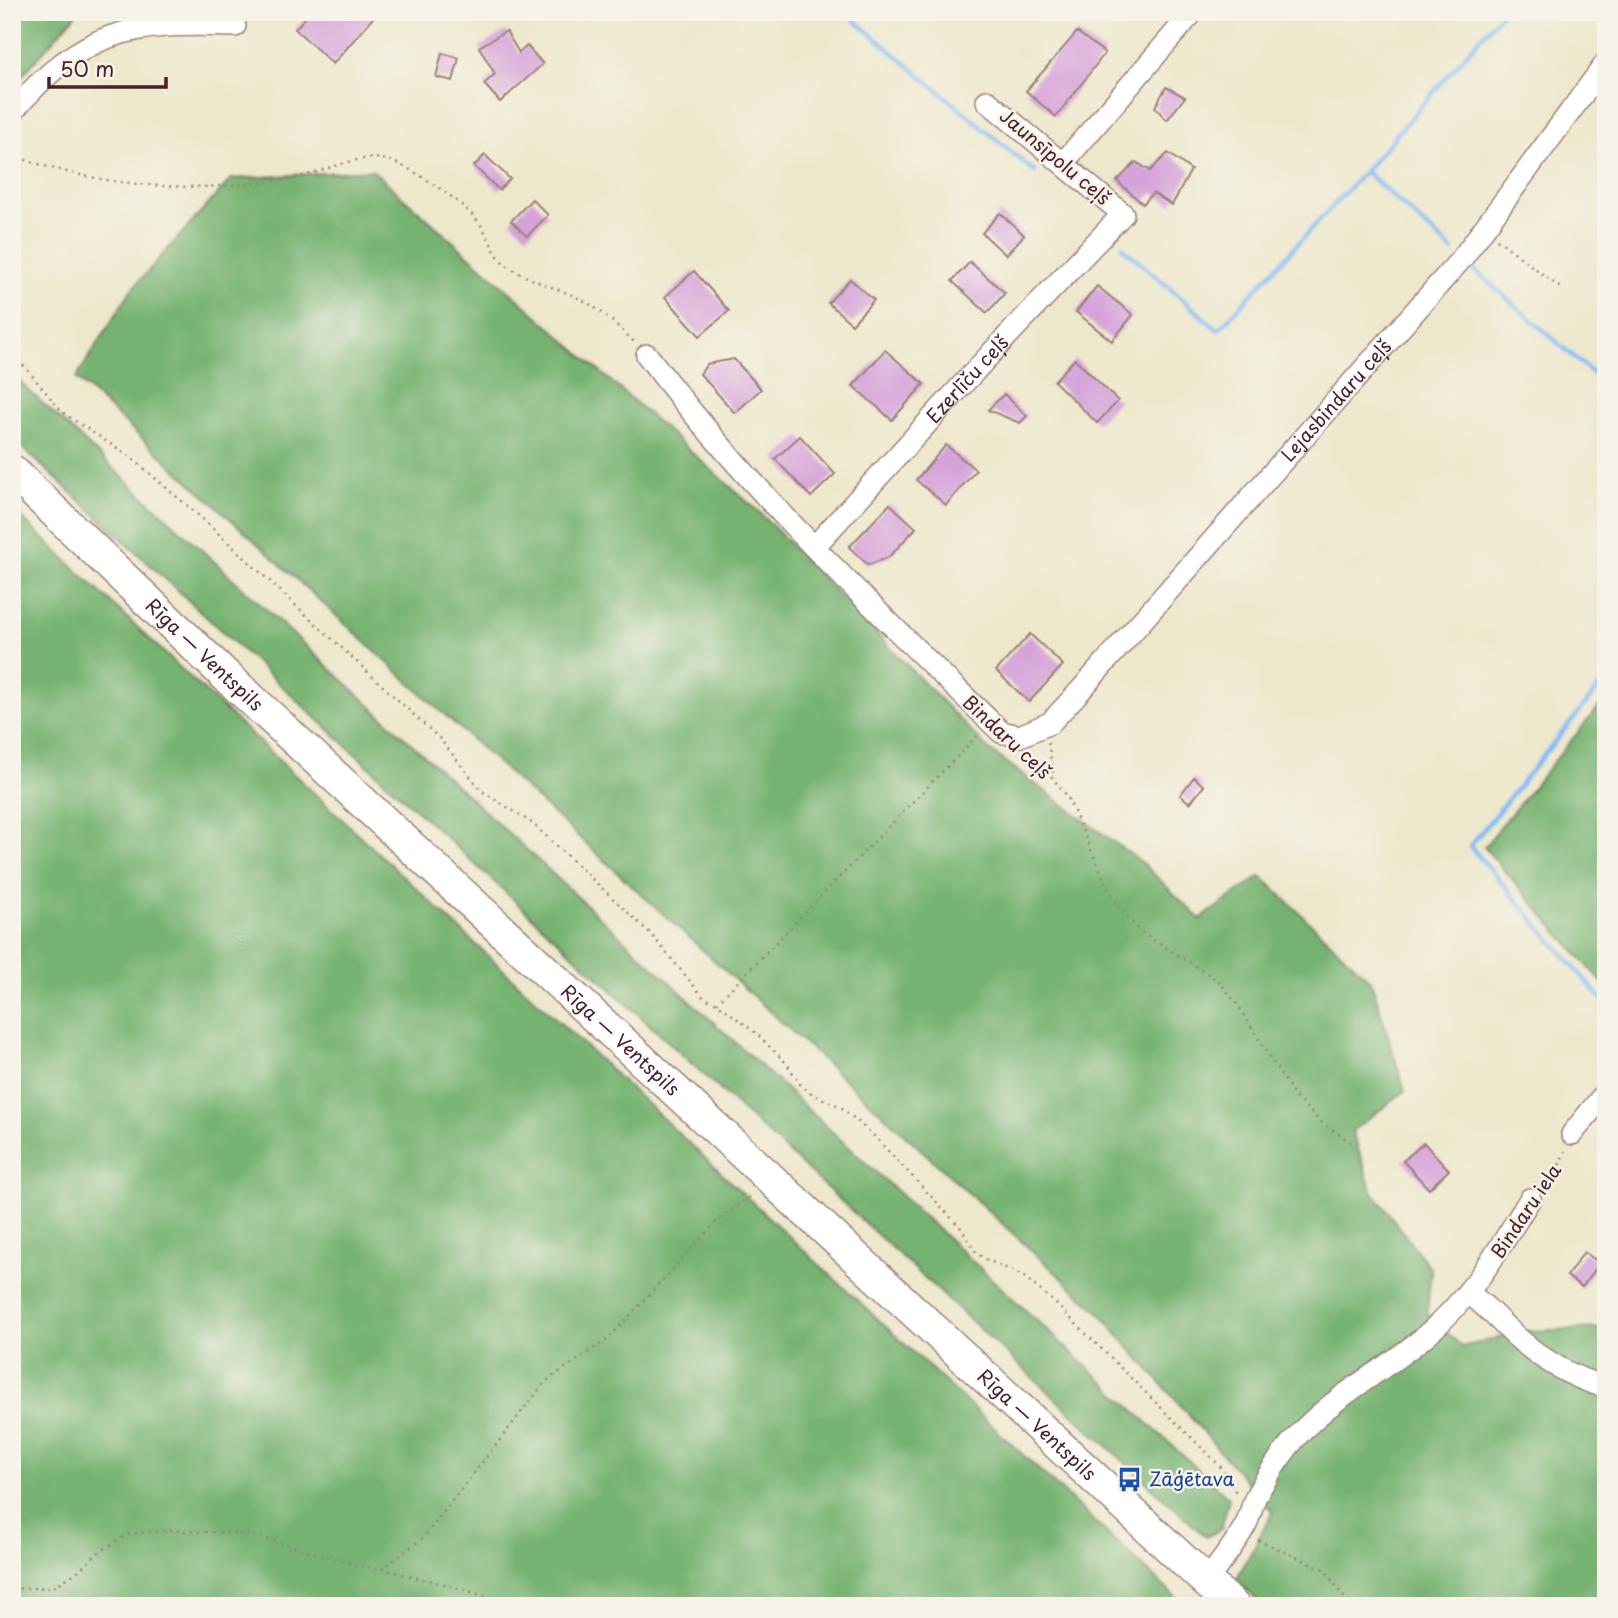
<svg xmlns="http://www.w3.org/2000/svg" width="1618" height="1618" font-family="'Playpen Sans',sans-serif">
<style>
.forest{fill:#76b271;stroke:#60684e;stroke-width:2}
.lines{fill:none;stroke-linecap:round;stroke-linejoin:round}
.stream{stroke:#84bbf4;stroke-width:4.5}
.building{fill:#d5a3d9}
.minor-casing{stroke:#9c837b;stroke-width:24}
.highway-casing{stroke:#9c837b;stroke-width:35}
.path{stroke:#9c837b;stroke-width:2.5;stroke-dasharray:2 5;stroke-linecap:butt}
.minor{stroke:#fff;stroke-width:21}
.highway{stroke:#fff;stroke-width:32}
.labels{text-anchor:middle;stroke-width:5;stroke-linejoin:round;paint-order:stroke}
.street-label{font-size:19px;fill:#4a1f2b;stroke:#f7f3e8}
.transit-label{font-size:19px;fill:#164399;stroke:#f7f3e8;text-anchor:start}
</style>
<rect width="100%" height="100%" fill="#f7f3e8"/>
<filter id="ink" filterUnits="userSpaceOnUse"><feTurbulence type="fractalNoise" baseFrequency=".0143" numOctaves="2"/><feDisplacementMap in="SourceGraphic" scale="14" xChannelSelector="R" yChannelSelector="G"/><feConvolveMatrix kernelMatrix="1 2 1 2 8 2 1 2 1" color-interpolation-filters="sRGB"/></filter>
<filter id="wash" filterUnits="userSpaceOnUse"><feTurbulence type="fractalNoise" baseFrequency=".00686" numOctaves="4" result="noise"/><feDisplacementMap in="SourceGraphic" scale="28" xChannelSelector="R" yChannelSelector="G"/><feGaussianBlur stdDeviation="1.57" result="paint"/><feColorMatrix in="noise" values="0 0 0 0 0 0 0 0 0 0 0 0 0 0 0 0 0 1.4 0 .05"/><feComposite in="paint" operator="in"/></filter>
<g filter="url(#wash)">
<rect width="100%" height="100%" fill="#ede7cb"/>
<g class="forest">
<polygon points="12,12 78,12 12,87"/>
<polygon points="372,170 759,512 987,748 1142,863 1200,919 1261,876 1371,981 1405,1091 1352,1131 1372,1191 1431,1269 1427,1313 1462,1347 1525,1331 1606,1328 1606,1606 1263,1606 1236,1580 1273,1512 1099,1312 76,378 131,290 231,179"/>
<polygon points="12,375 1229,1498 1221,1529 1206,1537 12,438"/>
<polygon points="12,509 196,683 1185,1606 12,1606"/>
<polygon points="1606,698 1606,987 1484,847"/>
</g>
<g class="lines">
<g class="stream">
<polyline points="845,12 1035,172"/>
<polyline points="1365,171 1453,251"/>
<polyline points="1122,247 1218,330 1365,171 1503,12"/>
<polyline points="1470,266 1606,385"/>
<polyline points="1606,679 1470,846 1606,1004"/>
</g>
</g>
<g id="blocks">
<g class="building">
<polygon points="310,12 378,12 333,64 295,29"/>
<polygon points="506,31 519,53 527,46 543,64 500,102 484,84 495,74 479,47"/>
<polygon points="1077,32 1105,53 1056,117 1026,91"/>
<polygon points="442,53 459,58 453,81 436,77"/>
<polygon points="1166,87 1185,97 1167,120 1155,107"/>
<polygon points="1168,153 1191,170 1172,205 1153,193 1143,204 1117,181 1136,162 1150,171"/>
<polygon points="485,155 510,179 499,190 474,166"/>
<polygon points="532,199 548,215 527,236 511,221"/>
<polygon points="1000,213 1024,235 1006,255 982,233"/>
<polygon points="970,262 1005,293 987,313 952,281"/>
<polygon points="694,271 729,311 700,336 665,297"/>
<polygon points="850,279 874,300 852,324 828,303"/>
<polygon points="1097,286 1133,315 1112,341 1076,312"/>
<polygon points="885,350 924,384 892,420 853,386"/>
<polygon points="734,359 761,389 735,413 700,374 707,364"/>
<polygon points="1075,359 1118,401 1097,423 1054,381"/>
<polygon points="1004,394 1027,416 1020,423 988,410"/>
<polygon points="800,436 835,474 811,497 775,459"/>
<polygon points="946,445 976,470 946,505 916,480"/>
<polygon points="890,504 916,528 889,557 868,565 849,547"/>
<polygon points="1030,634 1063,665 1029,702 996,671"/>
<polygon points="1194,777 1204,786 1190,803 1180,795"/>
<polygon points="1424,1143 1449,1170 1429,1189 1403,1161"/>
<polygon points="1584,1252 1600,1263 1582,1287 1567,1276"/>
</g>
</g>
</g>
<g filter="url(#ink)">
<use href="#blocks" fill-opacity="0" stroke="#9c837b" stroke-width="2"/>
<g class="lines">
<defs>
<g id="minor">
<path d="M12,112c72,-83 118,-90 223,-86"/>
<polyline points="1063,163 1193,12"/>
<path id="s1" d="M647,355c104,138 231,257 354,377l19,4 30,-13 29,-31 384,-435 143,-194"/>
<path id="s2" d="M815,546l181,-198 127,-134 -136,-113"/>
<polyline points="1572,1134 1606,1092"/>
<path d="M1467,1293c16,9 24,20 37,32 28,28 63,52 102,62"/>
<path d="M1206,1581c14,-18 29,-36 40,-57 5,-10 6,-21 11,-30 12,-21 27,-44 43,-61 36,-38 83,-62 123,-95 49,-41 74,-86 107,-139"/>
</g>
<g id="highway">
<path id="s3" d="M12,471l212,203 1009,932"/>
</g>
</defs>
<use href="#minor" class="minor-casing"/>
<use href="#highway" class="highway-casing"/>
<g class="path">
<path d="M12,155c88,33 185,39 278,24 28,-4 64,-25 93,-20 24,4 77,41 93,60 11,12 15,29 25,41 19,20 61,28 85,42 19,11 34,26 49,41"/>
<polyline points="1497,239 1563,290"/>
<polyline points="12,356 26,368 62,412 133,459 205,521 331,638 440,739 482,791 532,823 650,933 704,998 717,1003 756,1033 787,1064 800,1084 812,1094 841,1107 874,1136 961,1228 976,1252 983,1258 1023,1276 1055,1303 1219,1465 1228,1476 1236,1493"/>
<polyline points="1048,743 1054,778"/>
<polyline points="1026,752 1043,766 1067,796 1108,888 1126,917 1144,934 1219,981 1237,1004 1295,1097 1322,1123 1354,1144"/>
<polyline points="717,1003 978,735"/>
<polyline points="1541,1186 1558,1168 1565,1151"/>
<polyline points="1258,1540 1324,1569 1343,1596 1353,1606"/>
<polyline points="382,1569 424,1537 545,1382 608,1339 721,1217 754,1194"/>
<polyline points="12,1589 54,1587 78,1571 99,1552 127,1535 154,1531 186,1531 248,1534 358,1565 382,1569 448,1585 518,1606"/>
</g>
<use href="#minor" class="minor"/>
<use href="#highway" class="highway"/>
</g>
</g>
<defs>
<symbol id="bus-bare" viewBox="-9 -9 18 18"><path d="M-5-6H5V4H4V6H2V4H-2V6H-4V4H-5ZM-3.5-4V0h7V-4ZM-3.5 1.2v1.5H-2V1.2ZM2 1.2v1.5H3.5V1.2Z" fill="#1a4fb4" stroke="#f7f3e8" stroke-width="2.5" paint-order="stroke"/></symbol>
</defs>
<g fill-rule="evenodd">
<use href="#bus-bare" x="1112" y="1462" width="35" height="35"/>
</g>
<g class="labels">
<g class="street-label">
<text transform="translate(1055 157) rotate(40)" y="7">Jaunsīpolu ceļš</text>
<text dy="7" stroke="none"><textPath href="#s2" startOffset="226">Ezerlīču ceļš</textPath></text>
<text dy="7" stroke="none"><textPath href="#s1" startOffset="1001">Lejasbindaru ceļš</textPath></text>
<text dy="7" stroke="none"><textPath href="#s3" startOffset="266">Rīga — Ventspils</textPath></text>
<text transform="translate(1007 737) rotate(43)" y="7">Bindaru ceļš</text>
<text dy="7" stroke="none"><textPath href="#s3" startOffset="833">Rīga — Ventspils</textPath></text>
<text transform="translate(1526 1211) rotate(-56)" y="7">Bindaru iela</text>
<text dy="7" stroke="none"><textPath href="#s3" startOffset="1400">Rīga — Ventspils</textPath></text>
</g>
<g class="transit-label">
<text x="1149" y="1486">Zāģētava</text>
</g>
</g>
<rect width="1618" height="1618" fill="none" stroke="#f7f3e8" stroke-width="42"/>
<path d="M49 77v10h117v-10" fill="none" stroke="#4a1f2b" stroke-width="3.5"/>
<text x="60" y="77" font-size="21" fill="#4a1f2b" stroke="#f7f3e8" stroke-width="5" paint-order="stroke">50 m</text>
</svg>
